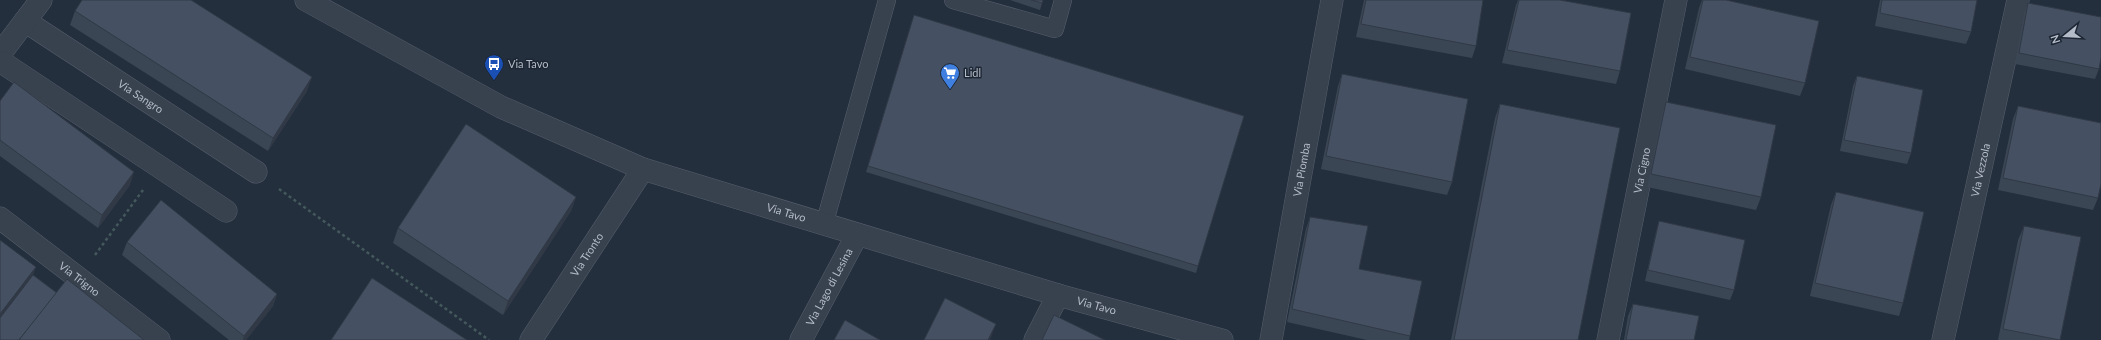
<svg xmlns="http://www.w3.org/2000/svg" width="2101" height="340" font-family="Lato,sans-serif">
<style>
.lines{fill:none;stroke-linecap:round;stroke-linejoin:round}
.service-casing{stroke:#565f6c;stroke-width:18}
.minor-casing{stroke:#565f6c;stroke-width:23}
.path{stroke:#44595c;stroke-width:2.5;stroke-dasharray:3 3;stroke-linecap:butt}
.service{stroke:#38414e;stroke-width:17}
.minor{stroke:#38414e;stroke-width:22}
.wall{fill:#3b4654}
.shaded-wall{fill:#303945}
.building{fill:#455162;stroke:#303945}
.labels{text-anchor:middle;stroke-width:3;stroke-linejoin:round;paint-order:stroke}
.poi-label{font-size:11px;fill:#b4bcc9;stroke:#1d2633;text-anchor:start}
.street-label{font-size:11px;fill:#b4bcc9;stroke:#1d2633}
</style>
<rect width="100%" height="100%" fill="#242f3e"/>
<g class="lines">
<defs>
<g id="service">
<polyline points="953,0 1055,29 1063,0"/>
<polyline points="824,225 887,0"/>
</g>
<g id="minor">
<path id="s1" d="M306,0l195,107 142,62 415,126 164,45"/>
<path id="s2" d="M25,21l231,151"/>
<polyline points="0,54 41,0"/>
<polyline points="0,61 226,211"/>
<path id="s3" d="M0,218l159,122"/>
<path id="s4" d="M531,340l112,-171"/>
<path id="s5" d="M801,340l56,-105"/>
<polyline points="1035,340 1058,295"/>
<path id="s6" d="M1271,340l61,-340"/>
<path id="s7" d="M1608,340l68,-340"/>
<path id="s8" d="M1943,340l75,-340"/>
</g>
</defs>
<use href="#service" class="service-casing"/>
<use href="#minor" class="minor-casing"/>
<g class="path">
<polyline points="279,189 489,340"/>
<polyline points="95,255 143,190"/>
</g>
<use href="#service" class="service"/>
<use href="#minor" class="minor"/>
</g>
<g class="wall">
<polygon points="1010,0 1043,0 1040,10"/>
<polygon points="1364,0 1483,0 1476,46 1472,58 1356,37"/>
<polygon points="1518,0 1560,0 1620,71 1616,84 1502,63 1516,5"/>
<polygon points="1702,0 1726,0 1805,83 1800,96 1685,69 1699,8"/>
<polygon points="1880,0 1977,0 1971,32 1966,44 1875,26"/>
<polygon points="2028,3 2099,69 2095,79 2015,64 2024,13"/>
<polygon points="75,11 307,91 268,151 70,25"/>
<polygon points="914,15 1198,266 1196,273 866,172"/>
<polygon points="1342,74 1452,182 1447,195 1321,169 1338,86"/>
<polygon points="1857,76 1911,153 1907,164 1840,151 1853,86"/>
<polygon points="0,101 130,185 98,228 0,156"/>
<polygon points="1666,102 1761,197 1756,210 1647,187 1662,114"/>
<polygon points="1500,104 1578,340 1451,340 1495,118"/>
<polygon points="2018,106 2098,198 2093,210 1998,190 2013,119"/>
<polygon points="1836,192 1903,303 1899,316 1810,296 1831,205"/>
<polygon points="576,197 571,211 503,315 393,243 398,228"/>
<polygon points="1310,217 1359,269 1410,336 1409,340 1367,340 1287,322 1306,229"/>
<polygon points="1659,221 1734,290 1730,300 1645,281 1656,232"/>
<polygon points="2024,226 2060,340 1998,340 2018,240"/>
<polygon points="127,242 277,294 273,306 246,340 229,340 122,255"/>
<polygon points="1633,304 1694,340 1624,340 1628,316"/>
</g>
<g class="shaded-wall">
<polygon points="312,77 307,91 268,151 273,138"/>
<polygon points="134,172 130,185 98,228 102,215"/>
<polygon points="576,197 571,211 503,315 508,301"/>
<polygon points="36,267 31,281 0,322 0,314"/>
<polygon points="277,294 273,306 246,340 243,340 244,336"/>
<polygon points="996,324 990,340 988,340"/>
</g>
<g class="building">
<polygon points="82,0 191,0 312,77 273,138 75,11"/>
<polygon points="1031,0 1043,0 1042,3"/>
<polygon points="1366,0 1483,0 1476,46 1361,24"/>
<polygon points="1519,0 1560,0 1631,13 1620,71 1507,50"/>
<polygon points="1703,0 1726,0 1819,21 1805,83 1690,57"/>
<polygon points="1882,0 1977,0 1971,32 1880,13"/>
<polygon points="2028,3 2101,17 2101,58 2099,69 2019,53"/>
<polygon points="914,15 1244,116 1198,266 868,166"/>
<polygon points="1342,74 1468,99 1452,182 1326,156"/>
<polygon points="1857,76 1923,90 1911,153 1844,140"/>
<polygon points="14,82 134,172 102,215 0,140 0,101"/>
<polygon points="1666,102 1776,125 1761,197 1651,174"/>
<polygon points="1500,104 1620,128 1578,340 1454,340"/>
<polygon points="2018,106 2101,123 2101,184 2098,198 2003,178"/>
<polygon points="466,124 576,197 508,301 398,228"/>
<polygon points="1836,192 1924,212 1903,303 1815,283"/>
<polygon points="161,200 277,294 244,336 127,242"/>
<polygon points="1310,217 1368,226 1359,269 1422,281 1410,336 1292,309"/>
<polygon points="1659,221 1745,240 1734,290 1648,270"/>
<polygon points="2024,226 2081,237 2060,340 2003,329"/>
<polygon points="0,240 36,267 0,314"/>
<polygon points="33,275 57,293 19,340 0,340 0,318"/>
<polygon points="372,278 467,340 331,340"/>
<polygon points="67,279 144,340 19,340"/>
<polygon points="945,298 996,324 988,340 924,340"/>
<polygon points="1633,304 1699,316 1694,340 1626,340"/>
<polygon points="1054,315 1105,340 1042,340"/>
<polygon points="845,320 880,340 834,340"/>
</g>
<defs>
<symbol id="bus-pin" viewBox="-11 -11 22 30"><path d="M0 17L-7.5 6A9.5 9.5 0 1 1 7.5 6Z" fill="#1a4fb4" stroke="#1d2633"/><path d="M-5-6H5V4H4V6H2V4H-2V6H-4V4H-5ZM-3.5-4V0h7V-4ZM-3.5 1.2v1.5H-2V1.2ZM2 1.2v1.5H3.5V1.2Z" fill="#fff"/></symbol>
<symbol id="supermarket-pin" viewBox="-11 -11 22 30"><path d="M0 17L-7.5 6A9.5 9.5 0 1 1 7.5 6Z" fill="#3f7fe0" stroke="#1d2633"/><path d="M-6-5.5h2.5l.6 2H6L4.5 2H-2.5L-4.4-4H-6ZM-1.5 3.2a1.3 1.3 0 1 0 .1 0ZM3 3.2a1.3 1.3 0 1 0 .1 0Z" fill="#fff"/></symbol>
</defs>
<g fill-rule="evenodd">
<use href="#bus-pin" x="483" y="53" width="22" height="30"/>
<use href="#supermarket-pin" x="939" y="62" width="22" height="30"/>
</g>
<g class="labels">
<g class="poi-label">
<text x="508" y="68">Via Tavo</text>
<text x="964" y="77">Lidl</text>
</g>
<g class="street-label">
<text dy="4" stroke="none"><textPath href="#s2" startOffset="138">Via Sangro</textPath></text>
<text dy="4" stroke="none"><textPath href="#s6" startOffset="173">Via Piomba</textPath></text>
<text dy="4" stroke="none"><textPath href="#s7" startOffset="173">Via Cigno</textPath></text>
<text dy="4" stroke="none"><textPath href="#s8" startOffset="174">Via Vezzola</textPath></text>
<text dy="4" stroke="none"><textPath href="#s1" startOffset="527">Via Tavo</textPath></text>
<text dy="4" stroke="none"><textPath href="#s4" startOffset="102">Via Tronto</textPath></text>
<text dy="4" stroke="none"><textPath href="#s3" startOffset="100">Via Trigno</textPath></text>
<text dy="4" stroke="none"><textPath href="#s5" startOffset="60">Via Lago di Lesina</textPath></text>
<text dy="4" stroke="none"><textPath href="#s1" startOffset="851">Via Tavo</textPath></text>
</g>
</g>
<g transform="translate(2065 36) rotate(252)" stroke="#1d2633" stroke-width="3" paint-order="stroke">
<path d="M0-3L7 15L0 10L-7 15Z" fill="#b4bcc9"/>
<text y="-6" font-size="11" font-weight="bold" text-anchor="middle" fill="#b4bcc9">N</text>
</g>
</svg>
